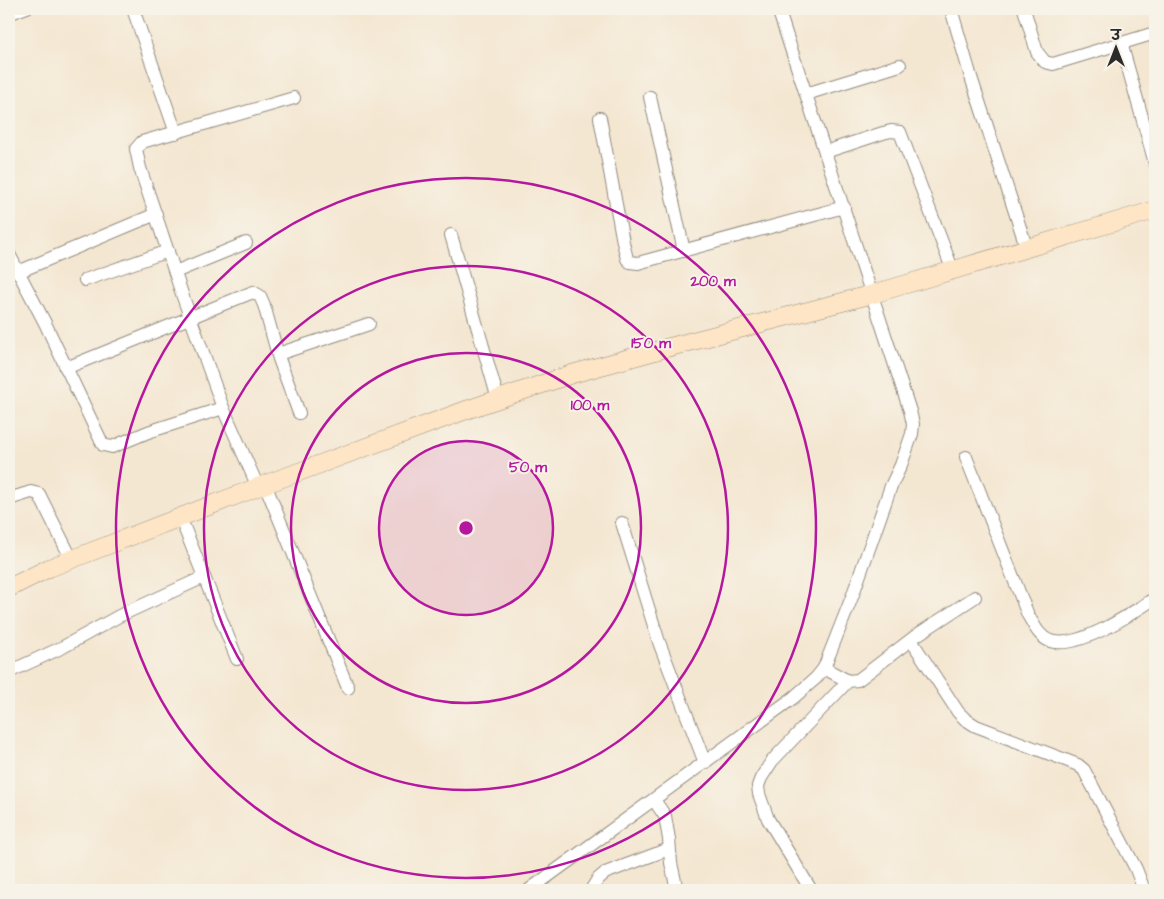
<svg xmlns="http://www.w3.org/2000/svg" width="1164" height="899" font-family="'Architects Daughter','Playpen Sans Deva',sans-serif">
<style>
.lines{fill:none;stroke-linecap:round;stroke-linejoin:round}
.lane-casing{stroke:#90897e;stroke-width:8}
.street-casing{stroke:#90897e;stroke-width:14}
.secondary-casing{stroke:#90897e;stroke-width:19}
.lane{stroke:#fff;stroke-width:6}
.street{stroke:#fff;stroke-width:12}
.secondary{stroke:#fde5c5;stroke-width:18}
.ring{fill:none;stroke:#b5179e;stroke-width:2.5}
.centre{fill:#b5179e;stroke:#f7f3e8;stroke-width:2.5}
.ring-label{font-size:15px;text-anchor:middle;font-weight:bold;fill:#b5179e;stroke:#f7f3e8;stroke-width:4;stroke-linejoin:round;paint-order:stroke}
</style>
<rect width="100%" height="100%" fill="#f7f3e8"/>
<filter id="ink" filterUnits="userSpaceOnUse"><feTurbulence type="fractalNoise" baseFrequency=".02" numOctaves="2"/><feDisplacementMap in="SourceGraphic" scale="10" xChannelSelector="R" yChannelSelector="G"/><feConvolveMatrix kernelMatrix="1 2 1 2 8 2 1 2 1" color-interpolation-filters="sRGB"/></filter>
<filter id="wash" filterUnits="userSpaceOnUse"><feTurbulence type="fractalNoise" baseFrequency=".0096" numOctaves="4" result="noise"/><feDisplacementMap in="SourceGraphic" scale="20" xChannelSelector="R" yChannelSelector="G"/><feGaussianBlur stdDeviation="1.12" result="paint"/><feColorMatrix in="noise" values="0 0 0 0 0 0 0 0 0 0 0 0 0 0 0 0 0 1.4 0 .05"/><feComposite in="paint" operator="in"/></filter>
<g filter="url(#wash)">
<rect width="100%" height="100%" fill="#f4e7d2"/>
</g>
<g filter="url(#ink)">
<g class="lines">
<defs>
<polyline id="lane" points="9,17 30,9"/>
<g id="street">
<polyline points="133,9 176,133"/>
<polyline points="951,9 970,74 1027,249"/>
<polyline points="1024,9 1037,52 1045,62 1053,64 1155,33"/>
<polyline points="1121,43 1155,163"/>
<polyline points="806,94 900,65"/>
<polyline points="650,97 684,251"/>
<polyline points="600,118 623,242 627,259 630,262 638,263 844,207"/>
<polyline points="825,152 883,133 891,131 900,132 953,271"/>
<polyline points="451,235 498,399"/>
<polyline points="9,254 45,323 103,445 112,447 148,432 223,408"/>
<polyline points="18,272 156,214"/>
<polyline points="175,272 246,243"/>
<polyline points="85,280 168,251"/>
<polyline points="278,354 369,324"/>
<polyline points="66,368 253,292 260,296 264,305 279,359 299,413"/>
<path d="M966,457l62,158c6,10 11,22 22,26 29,9 82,-28 105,-43"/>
<polyline points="265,484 348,688"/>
<polyline points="258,487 223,408 183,297 140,168 136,149 142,142 294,98"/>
<polyline points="9,499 31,492 39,494 72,560"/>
<polyline points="180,517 237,659"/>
<polyline points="622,523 659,642 705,763"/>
<polyline points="911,640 958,712 965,719 976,726 1063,759 1078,765 1084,770 1136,869 1144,890"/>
<polyline points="824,668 848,681 858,680 917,635 975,597"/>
<polyline points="11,671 63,647 119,616 204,577"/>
<polyline points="654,800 665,816 669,839 671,863 677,890"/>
<polyline points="529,890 793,698 816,678 824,668 852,597 891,486 901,465 912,434 913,424 910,411 778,9"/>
<polyline points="591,890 598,879 605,873 669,849"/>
<polyline points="811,890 768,819 759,794 758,786 761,778 772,761 848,681"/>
</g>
<polyline id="secondary" points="9,588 49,568 258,487 469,409 572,374 666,348 873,294 1155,210"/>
</defs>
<use href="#lane" class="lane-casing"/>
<use href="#street" class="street-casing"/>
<use href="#secondary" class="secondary-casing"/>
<use href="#lane" class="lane"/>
<use href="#street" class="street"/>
<use href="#secondary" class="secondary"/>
</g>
</g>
<circle cx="466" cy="528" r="87" fill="#b5179e" fill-opacity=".12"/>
<g class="ring">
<circle cx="466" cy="528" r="87"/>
<circle cx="466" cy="528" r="175"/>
<circle cx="466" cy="528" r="262"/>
<circle cx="466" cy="528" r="350"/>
</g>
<circle cx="466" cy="528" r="8" class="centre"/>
<g class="ring-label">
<text x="713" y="286">200 m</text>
<text x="651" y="348">150 m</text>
<text x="590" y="410">100 m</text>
<text x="528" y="472">50 m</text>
</g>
<rect width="1164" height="899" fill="none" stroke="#f7f3e8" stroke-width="30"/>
<g transform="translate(1116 48)" stroke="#f7f3e8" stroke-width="4" paint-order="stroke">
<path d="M0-4L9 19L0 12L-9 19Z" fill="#2b2b2b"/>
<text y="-8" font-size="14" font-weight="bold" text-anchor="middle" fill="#2b2b2b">उ</text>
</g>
</svg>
